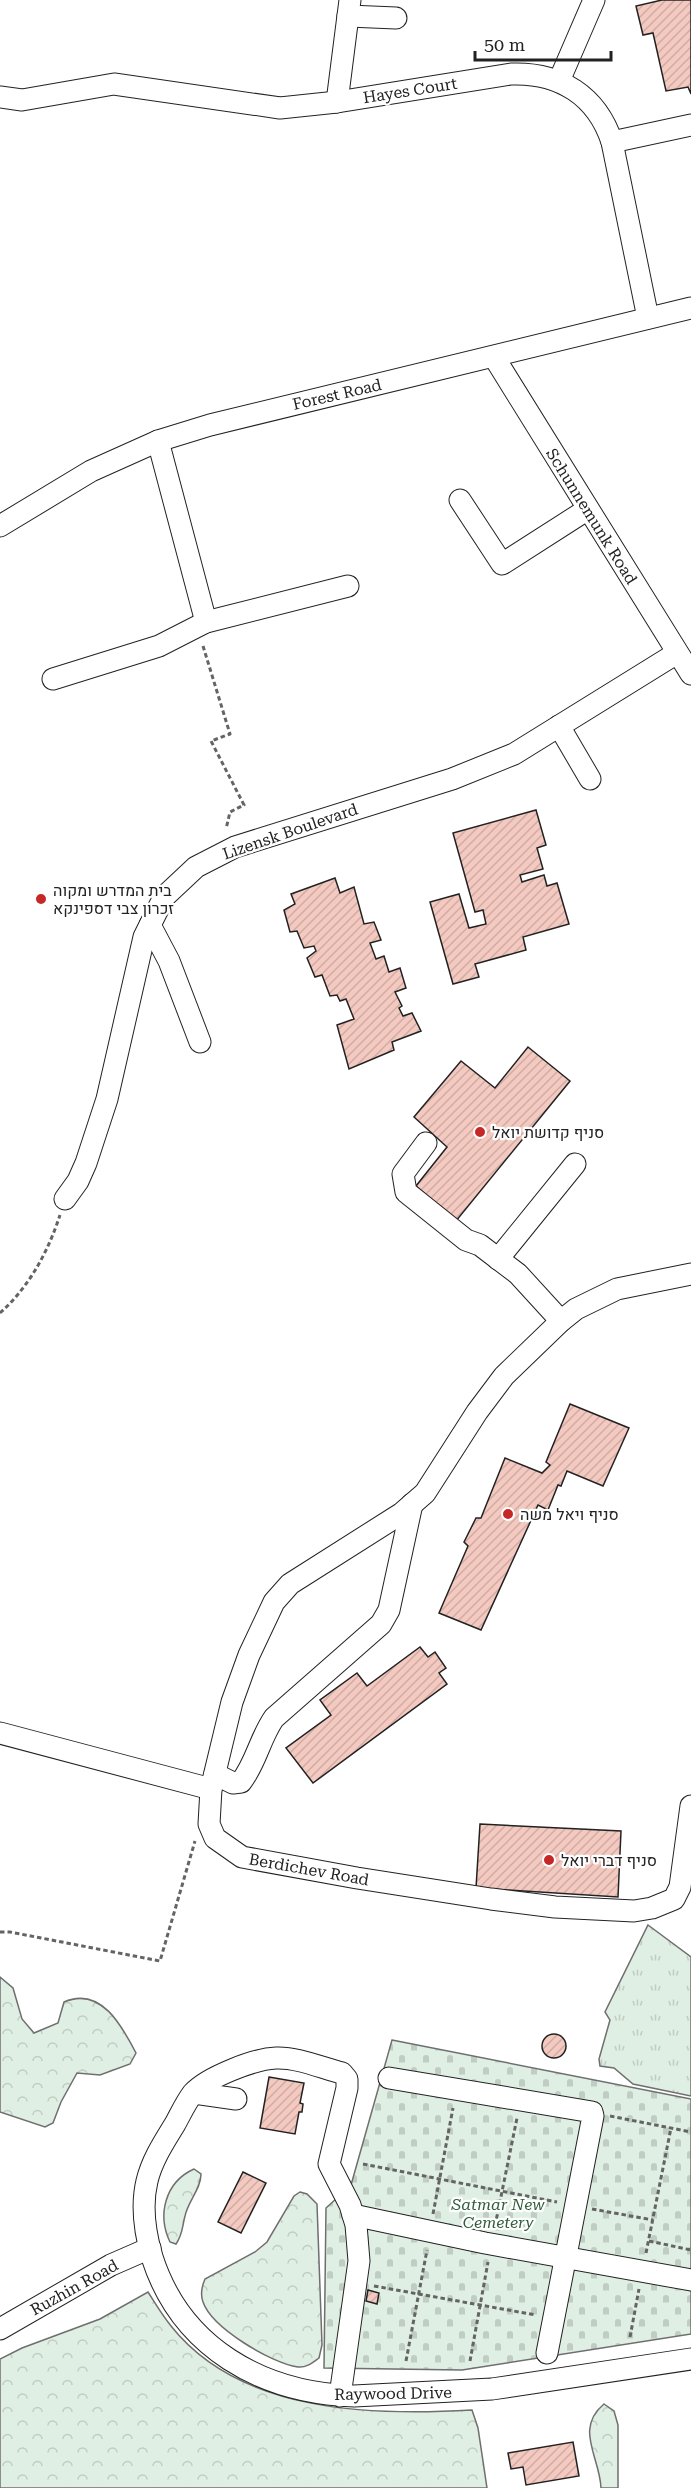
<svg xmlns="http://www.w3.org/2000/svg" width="691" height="2488" font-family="'Roboto Serif',Heebo,serif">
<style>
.grass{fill:url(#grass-tufts);stroke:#6f6f6f;stroke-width:1.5}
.forest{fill:url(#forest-crowns);stroke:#6f6f6f;stroke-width:1.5}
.cemetery{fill:url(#cemetery-stones);stroke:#6f6f6f;stroke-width:1.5}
.building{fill:url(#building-hatch);stroke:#222;stroke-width:1.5}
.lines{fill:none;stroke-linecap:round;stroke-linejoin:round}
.minor-casing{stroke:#222;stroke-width:23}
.path{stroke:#646464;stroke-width:3;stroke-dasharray:4.5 3;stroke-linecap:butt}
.minor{stroke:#fff;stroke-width:21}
.poi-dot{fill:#c62828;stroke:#fff;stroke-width:2}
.labels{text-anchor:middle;stroke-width:4.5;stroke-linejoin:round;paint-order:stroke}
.street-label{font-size:16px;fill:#222;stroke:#fff}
.poi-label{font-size:16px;fill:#222;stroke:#fff;text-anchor:start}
.park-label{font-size:16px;font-style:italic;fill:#2f5e38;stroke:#fff}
</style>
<defs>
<pattern id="grass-tufts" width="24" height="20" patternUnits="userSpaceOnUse" patternTransform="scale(1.5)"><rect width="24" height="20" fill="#e0efe3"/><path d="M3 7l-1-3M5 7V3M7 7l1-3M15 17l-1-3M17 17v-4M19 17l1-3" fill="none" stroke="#c0cdc2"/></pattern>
<pattern id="forest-crowns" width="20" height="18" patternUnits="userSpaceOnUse" patternTransform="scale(1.5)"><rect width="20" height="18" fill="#e0efe3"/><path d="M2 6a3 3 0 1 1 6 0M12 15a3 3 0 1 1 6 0" fill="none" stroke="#c0cdc2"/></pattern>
<pattern id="cemetery-stones" width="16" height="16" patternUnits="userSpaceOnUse" patternTransform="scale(1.5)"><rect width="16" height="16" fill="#e0efe3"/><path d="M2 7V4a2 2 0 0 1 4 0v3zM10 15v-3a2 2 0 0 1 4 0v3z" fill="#c0cdc2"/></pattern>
<pattern id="building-hatch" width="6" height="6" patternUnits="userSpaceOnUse" patternTransform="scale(1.5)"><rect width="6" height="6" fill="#f3c9c0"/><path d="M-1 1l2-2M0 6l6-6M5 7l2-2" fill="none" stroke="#d0aca5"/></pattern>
</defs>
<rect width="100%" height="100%" fill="#fff"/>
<polygon class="grass" points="648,1925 691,1957 691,2096 633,2084 614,2068 600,2066 599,2059 610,2020 605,2012"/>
<g class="forest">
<path d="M0,1977l13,11 9,31 12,14 24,-10 6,-21c37,-16 58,24 72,51l-6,11 -30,11 -23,-2 -16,29 -8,21 -8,4 -45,-15z"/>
<path d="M194,2169l7,5c0,15 -13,27 -16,42 -3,11 -2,18 -9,28l-6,-2c-13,-27 -5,-60 24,-73z"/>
<path d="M300,2192l7,2 10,10 5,141 -3,13c-7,5 -13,10 -21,9 -27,-4 -86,-39 -95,-65 -3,-8 -1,-16 2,-23l50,-27 12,-10 27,-46z"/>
<path d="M148,2292c7,11 14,23 23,34 69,87 201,90 301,84l6,18 9,60h-487v-129l22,-11 78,-29z"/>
<path d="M604,2404l10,7 4,14v63h-17c-1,-31 -27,-59 3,-84z"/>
</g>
<polygon class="cemetery" points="392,2040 691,2099 691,2334 462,2370 324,2368 326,2208 351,2185"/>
<g class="building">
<polygon points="662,0 691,0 691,94 688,87 666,91 653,33 643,35 636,6"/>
<polygon points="536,810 546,845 537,848 543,869 520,875 522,882 544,875 547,886 557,883 569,924 523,937 526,950 475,964 479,977 453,984 430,902 459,894 469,928 486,924 483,910 475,912 453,833"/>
<polygon points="335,878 340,893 354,887 364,924 374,922 381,940 370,943 376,959 384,956 389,972 400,968 406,988 395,992 402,1006 399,1008 403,1016 412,1013 421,1031 392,1042 394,1050 349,1069 337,1025 354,1019 346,999 340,1001 337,995 330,996 322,975 315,977 307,958 316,951 314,946 304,948 297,931 290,932 284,910 295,904 291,894"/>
<polygon points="528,1047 570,1081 456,1221 416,1186 447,1147 414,1117 461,1061 495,1088"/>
<polygon points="570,1404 629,1428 603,1486 567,1471 561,1486 558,1485 548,1510 538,1505 481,1630 439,1613 468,1546 464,1542 476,1518 481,1518 505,1458 542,1473 550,1465 546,1462"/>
<polygon points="420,1647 428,1657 435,1652 446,1668 439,1673 447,1684 313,1783 286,1748 331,1715 320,1700 357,1673 367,1686"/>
<polygon points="480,1824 621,1831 618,1897 476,1888"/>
<circle cx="554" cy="2046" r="12"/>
<polygon points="269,2077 304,2083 300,2103 303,2104 302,2112 299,2112 295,2134 260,2128"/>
<polygon points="243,2172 266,2183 241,2233 218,2222"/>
<polygon points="368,2290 379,2293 377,2304 366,2301"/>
<polygon points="573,2442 579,2476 526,2485 523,2467 511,2469 508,2453"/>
</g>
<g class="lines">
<defs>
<g id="minor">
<polyline points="348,16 396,18"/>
<polyline points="559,81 594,0"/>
<path d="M0,97l22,3 92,-16 166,24 57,-6 174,-28c49,-2 86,22 101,68l36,176"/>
<polyline points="337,102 350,0"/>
<polyline points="612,142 691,125"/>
<polyline points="494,357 691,674"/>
<polyline points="158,441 206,622"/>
<polyline points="460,500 502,564 588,509"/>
<polyline points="0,526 91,471 158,441 210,425 691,308"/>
<polyline points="53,679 159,646 206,622 348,586"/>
<polyline points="559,726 590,779"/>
<polyline points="150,925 169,961 200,1042"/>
<polyline points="426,1143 403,1174 406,1192 466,1240 480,1245 518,1274 561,1321"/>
<polyline points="65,1199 78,1181 86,1163 107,1099 144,937 164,897 196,867 235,847 452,779 514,754 677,653"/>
<polyline points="498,1259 575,1164"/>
<polyline points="691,1274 617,1289 576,1309 561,1321 504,1376 477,1412 425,1493 402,1513 290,1584 274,1602 249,1655 232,1702 211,1789 209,1824 215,1838 242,1857 357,1878 491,1899 555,1907 634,1911 652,1908 674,1899 680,1887 691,1806"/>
<polyline points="0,1733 211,1789"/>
<path d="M215,1774l18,9 8,-1c15,-19 19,-44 33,-64l107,-94 8,-14 23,-106"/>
<polyline points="389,2078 592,2112 593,2116 547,2353"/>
<polyline points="194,2093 236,2099"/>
<polyline points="353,2215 485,2243 691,2280"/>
<polyline points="0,2329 111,2265 150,2248"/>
<path d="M340,2396l19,-135 -3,-36 -6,-20 -21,-41 18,-76v-9l-5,-6c-20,-5 -45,-16 -66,-15 -22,1 -68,19 -83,35 -7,9 -13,22 -18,31 -11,18 -23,36 -28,57 -6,25 -2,52 5,76 29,91 110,136 202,139l138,-7 199,-30"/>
</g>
</defs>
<use href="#minor" class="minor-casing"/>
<g class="path">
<polyline points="203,646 230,734 211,741 244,805 230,812 226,829"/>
<path d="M0,1313c29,-26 48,-61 60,-98"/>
<polyline points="0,1932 10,1932 160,1961 195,1841"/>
<polyline points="610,2116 691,2132"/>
<polyline points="363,2164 557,2202"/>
<polyline points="592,2209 653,2220"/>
<polyline points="433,2214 453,2108"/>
<polyline points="495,2226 517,2118"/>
<polyline points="649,2241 691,2250"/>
<polyline points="646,2253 671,2128"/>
<polyline points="374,2286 536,2315"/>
<polyline points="630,2337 639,2289"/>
<polyline points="406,2361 427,2250"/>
<polyline points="470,2361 488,2262"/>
</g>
<use href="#minor" class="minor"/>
</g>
<g class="poi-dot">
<circle cx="41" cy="899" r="6"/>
<circle cx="480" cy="1132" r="6"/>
<circle cx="508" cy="1514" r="6"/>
<circle cx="549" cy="1860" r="6"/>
</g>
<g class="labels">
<g class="street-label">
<text transform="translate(410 90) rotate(-9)" y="6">Hayes Court</text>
<text transform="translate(337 394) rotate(-13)" y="6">Forest Road</text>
<text transform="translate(592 516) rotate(58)" y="6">Schunnemunk Road</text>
<text transform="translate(290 831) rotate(-19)" y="6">Lizensk Boulevard</text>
<text transform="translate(309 1869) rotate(10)" y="6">Berdichev Road</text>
<text transform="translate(74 2287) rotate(-29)" y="6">Ruzhin Road</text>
<text transform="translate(393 2393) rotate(-1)" y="6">Raywood Drive</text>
</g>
<g class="poi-label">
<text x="53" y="896">בית המדרש ומקוה<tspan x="53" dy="18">זכרון צבי דספינקא</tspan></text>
<text x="492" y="1138">סניף קדושת יואל</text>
<text x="520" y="1520">סניף ויאל משה</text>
<text x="561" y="1866">סניף דברי יואל</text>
</g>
<g class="park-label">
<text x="498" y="2210">Satmar New<tspan x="498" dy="18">Cemetery</tspan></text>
</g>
</g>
<path d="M475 51v9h136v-9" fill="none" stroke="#222222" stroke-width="3"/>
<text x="484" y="51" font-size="18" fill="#222222" stroke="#ffffff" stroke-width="4.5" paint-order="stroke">50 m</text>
</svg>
